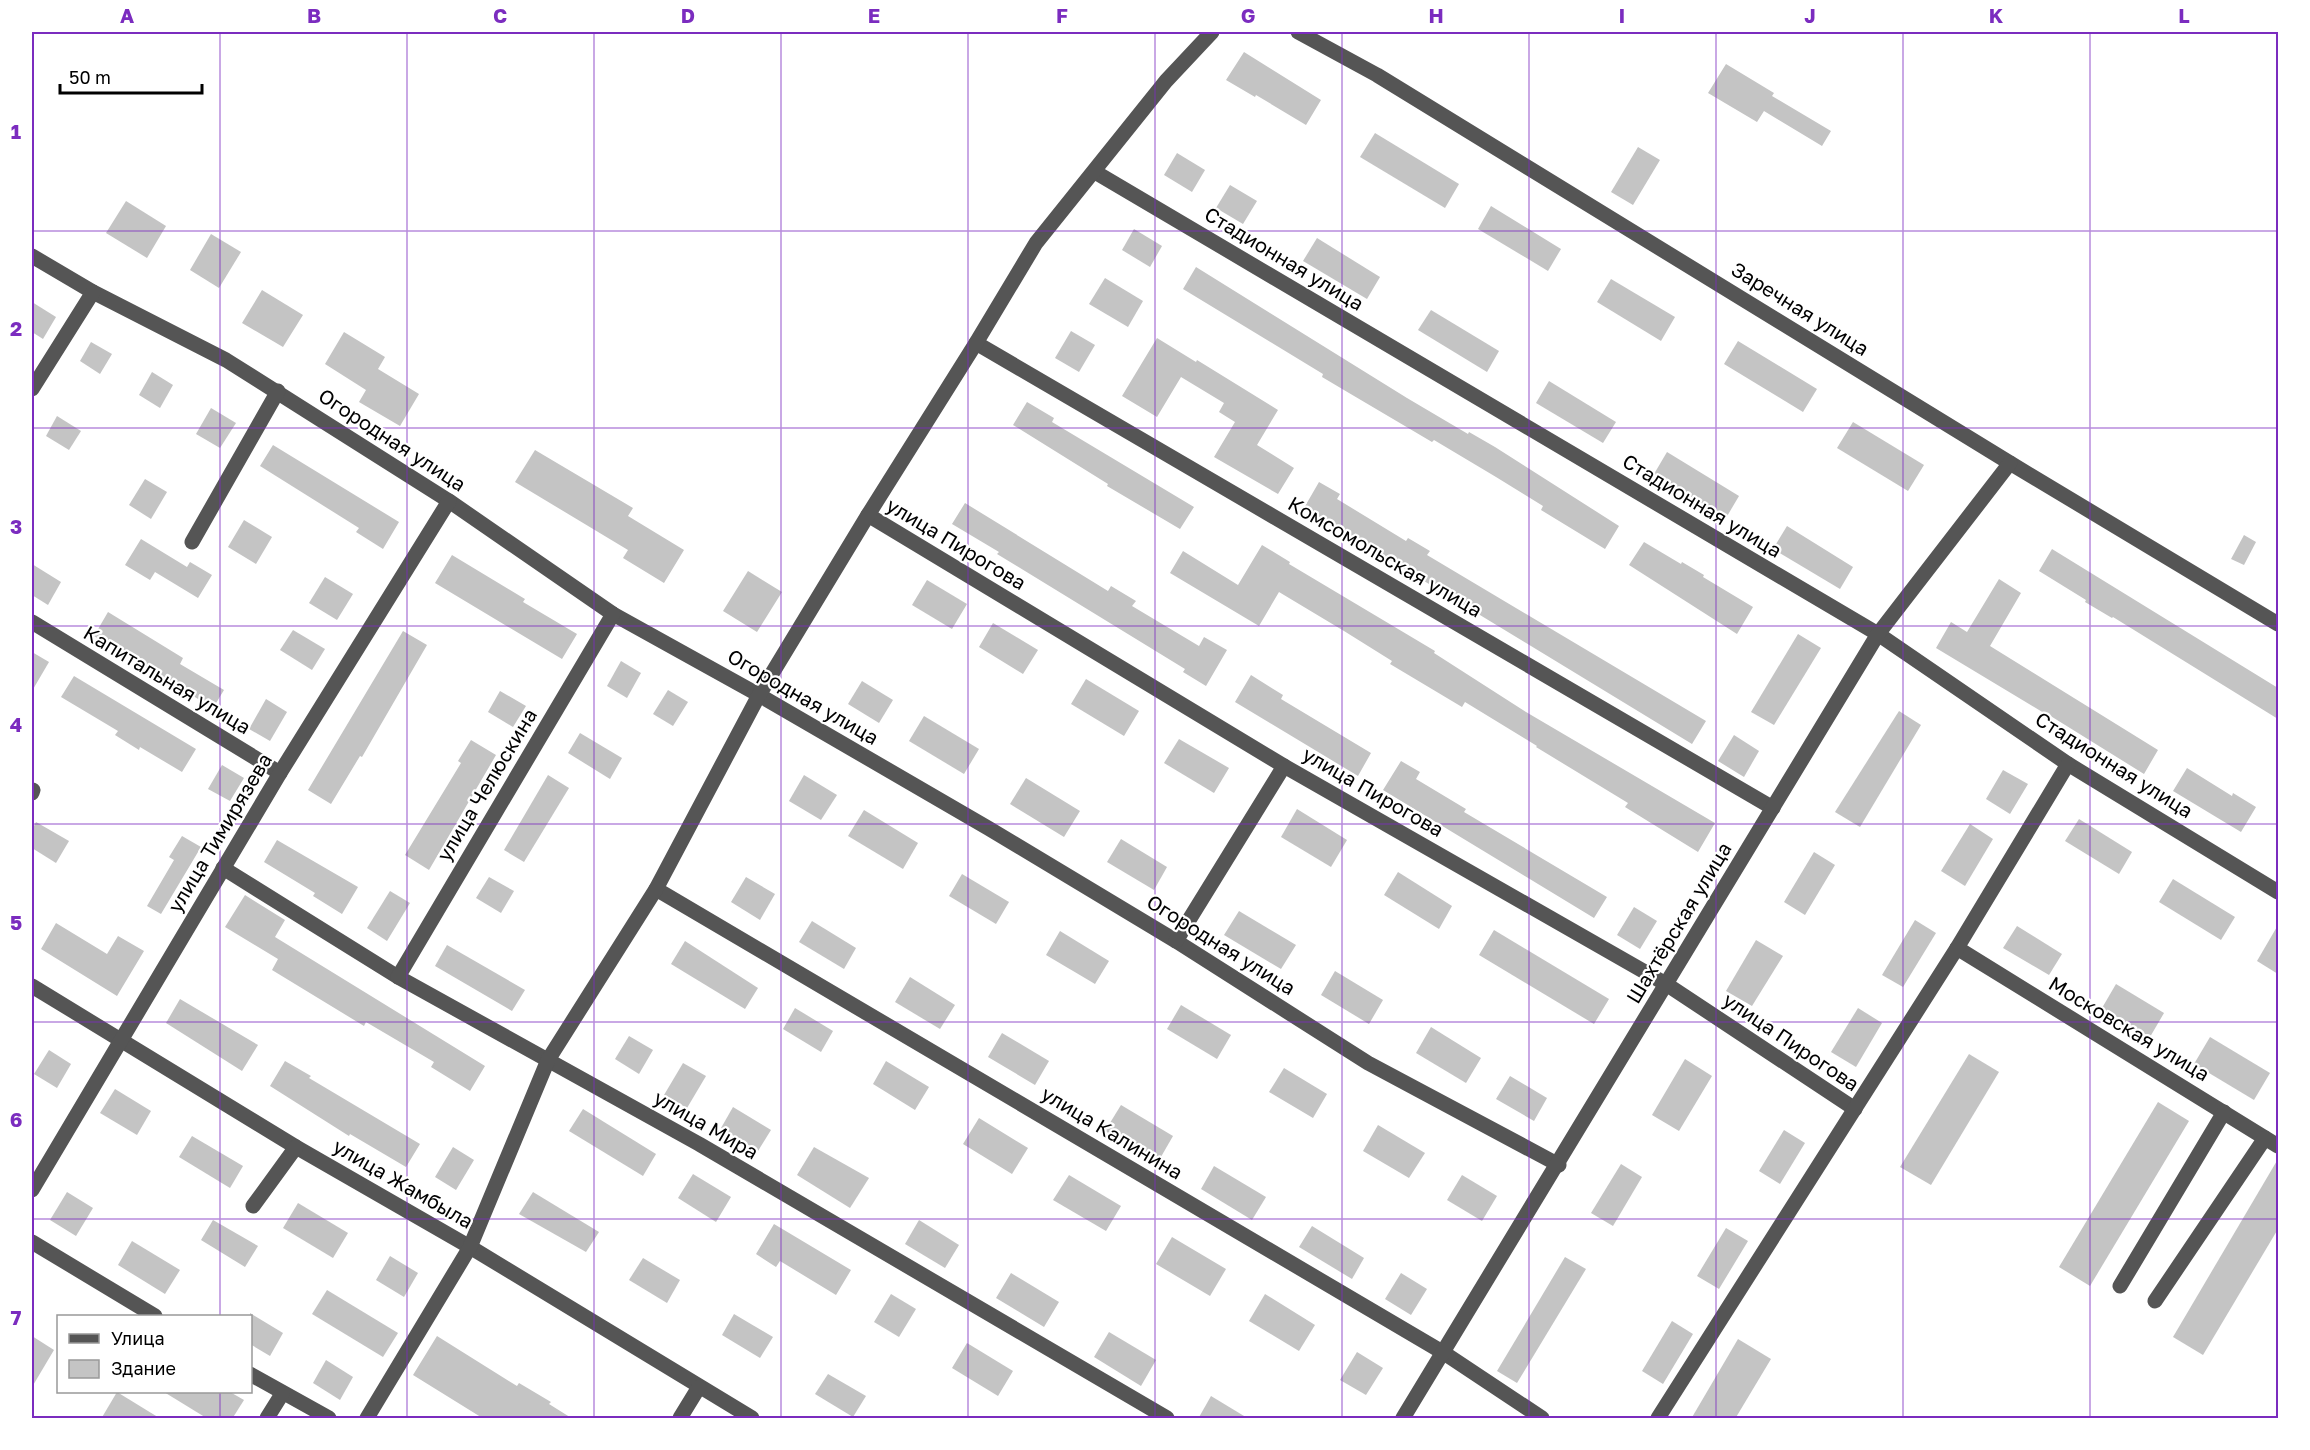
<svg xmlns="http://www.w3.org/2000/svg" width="2310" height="1450" font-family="'Golos Text',sans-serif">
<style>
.building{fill:#c4c4c4}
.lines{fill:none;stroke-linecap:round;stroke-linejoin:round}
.minor{stroke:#555;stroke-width:15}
.grid{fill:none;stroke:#7b2cbf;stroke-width:1.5;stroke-opacity:0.55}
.labels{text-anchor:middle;stroke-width:4.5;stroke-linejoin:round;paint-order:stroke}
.street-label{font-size:20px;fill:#000;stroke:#fff}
.neatline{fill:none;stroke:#7b2cbf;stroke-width:2}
.grid-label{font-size:20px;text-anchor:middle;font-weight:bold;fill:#7b2cbf}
</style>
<rect width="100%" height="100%" fill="#fff"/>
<g class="building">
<polygon points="1244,52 1321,100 1306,125 1256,95 1255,97 1226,80"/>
<polygon points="1726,64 1774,93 1772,96 1831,131 1822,146 1764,111 1757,122 1708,93"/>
<polygon points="1375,133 1459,184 1445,208 1360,157"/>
<polygon points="1638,147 1660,160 1633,205 1611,192"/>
<polygon points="1177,153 1205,170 1192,192 1164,175"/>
<polygon points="1230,185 1257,201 1243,224 1216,208"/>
<polygon points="126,201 166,226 147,258 106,233"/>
<polygon points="1491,206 1561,249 1548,271 1478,229"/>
<polygon points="1134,229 1162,246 1150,267 1122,250"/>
<polygon points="211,234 241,252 219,288 190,270"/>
<polygon points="1317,238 1380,277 1367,299 1303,261"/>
<polygon points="1196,267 1407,398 1468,434 1469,432 1495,447 1619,526 1605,549 1541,510 1543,506 1496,477 1434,440 1432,442 1349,393 1322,377 1323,374 1183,289"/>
<polygon points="1105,278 1143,301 1128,327 1089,304"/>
<polygon points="1611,279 1675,317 1661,341 1597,302"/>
<polygon points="262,290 303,315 283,347 242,323"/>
<polygon points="32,302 56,317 43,339 32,332"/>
<polygon points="1431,310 1499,351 1487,372 1418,330"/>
<polygon points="1071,331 1095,345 1079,372 1055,358"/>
<polygon points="344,332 385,357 378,369 419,394 400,426 359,402 366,390 325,364"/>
<polygon points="1157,338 1196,362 1197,360 1278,410 1257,445 1294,468 1278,494 1214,457 1235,422 1219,412 1224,403 1181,377 1157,417 1122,396"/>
<polygon points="1738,341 1817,389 1803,412 1724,364"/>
<polygon points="91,342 112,354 100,374 80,361"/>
<polygon points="152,372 173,385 160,408 139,395"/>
<polygon points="1549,381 1616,422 1603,443 1536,403"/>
<polygon points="1027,402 1054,418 1052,422 1194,507 1180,529 1107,486 1108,484 1013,425"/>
<polygon points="211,408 236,423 220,448 196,434"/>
<polygon points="57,416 81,431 69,450 46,436"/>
<polygon points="1853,422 1924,465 1908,491 1837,448"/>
<polygon points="273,445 399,522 383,549 356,532 359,528 260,466"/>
<polygon points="535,450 633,508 628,516 684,550 664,583 623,558 628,550 515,482"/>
<polygon points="1667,452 1739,496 1726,518 1654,474"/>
<polygon points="145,479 167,492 151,519 129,505"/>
<polygon points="1319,482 1340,494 1337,499 1406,541 1408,538 1430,551 1427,555 1706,721 1692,744 1304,508"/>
<polygon points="965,503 1108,591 1111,586 1136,601 1132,606 1199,646 1204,637 1227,650 1206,686 1183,672 1185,669 997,554 999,552 952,524"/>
<polygon points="244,520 272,537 256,564 228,547"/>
<polygon points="1787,526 1853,567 1840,589 1773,549"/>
<polygon points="2244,535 2256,542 2244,565 2231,559"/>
<polygon points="141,539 187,567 190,562 212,575 198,598 155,572 150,580 125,565"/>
<polygon points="1644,542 1681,564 1682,562 1704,575 1703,577 1753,607 1737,634 1629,565"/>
<polygon points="1262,545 1290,562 1289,564 1435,651 1434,653 1526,712 1715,823 1698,852 1625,807 1628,803 1536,747 1537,746 1465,702 1462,707 1390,664 1392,661 1344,631 1279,592 1259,626 1170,573 1183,551 1238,585"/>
<polygon points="2052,549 2278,688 2278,719 2113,617 2112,618 2085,602 2086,600 2039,571"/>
<polygon points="452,555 525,599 523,602 577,634 562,659 435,583"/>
<polygon points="32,564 61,582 48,605 32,595"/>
<polygon points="748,571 782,592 757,632 723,611"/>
<polygon points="325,577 353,594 337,620 309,603"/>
<polygon points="1999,579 2021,593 1990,646 2158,750 2144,774 2049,715 2049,716 1936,648 1951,622 1967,632"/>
<polygon points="927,580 967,604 952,629 912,605"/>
<polygon points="108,612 183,658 180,664 224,690 213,708 94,636"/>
<polygon points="993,623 1038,650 1023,674 979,647"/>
<polygon points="293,630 325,649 312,670 280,650"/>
<polygon points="403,631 427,645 362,757 360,756 331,804 308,790"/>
<polygon points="1798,634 1821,648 1774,725 1751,712"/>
<polygon points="32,652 49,662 32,691"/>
<polygon points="621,661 641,673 627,698 607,686"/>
<polygon points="1251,675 1283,695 1281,699 1371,753 1358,776 1235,702"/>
<polygon points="74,676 196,749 182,772 140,747 139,750 115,735 118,731 61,697"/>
<polygon points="1086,679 1139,711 1124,736 1071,704"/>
<polygon points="862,681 893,700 879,723 848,704"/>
<polygon points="668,690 688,702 673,726 653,714"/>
<polygon points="500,691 526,706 513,727 488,712"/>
<polygon points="266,699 287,712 270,741 249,729"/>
<polygon points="1899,711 1921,725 1860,827 1835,812"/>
<polygon points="924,716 979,749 964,774 909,741"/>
<polygon points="580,733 622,758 610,779 568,753"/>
<polygon points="1734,735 1759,751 1744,777 1718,761"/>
<polygon points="1179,739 1229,768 1214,793 1164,763"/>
<polygon points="471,740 496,755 429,870 405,855 461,763 458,761"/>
<polygon points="1401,761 1420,772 1416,779 1466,809 1464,812 1607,897 1594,918 1383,790"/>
<polygon points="222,765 244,778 230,801 208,789"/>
<polygon points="2187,768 2232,796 2233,793 2256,807 2241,832 2173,791"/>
<polygon points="2003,770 2028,784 2010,814 1986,799"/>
<polygon points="548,775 569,788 524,862 504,850"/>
<polygon points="804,775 837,795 821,820 789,801"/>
<polygon points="1026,778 1080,811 1064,837 1010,804"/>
<polygon points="1297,809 1347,840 1331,867 1281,837"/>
<polygon points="864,810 918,843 903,869 848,836"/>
<polygon points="2079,819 2132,852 2119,874 2065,841"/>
<polygon points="36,822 69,841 56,863 32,848 32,830"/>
<polygon points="1970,824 1993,839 1965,886 1941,871"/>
<polygon points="182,836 201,847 161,914 147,906 174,860 169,857"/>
<polygon points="1121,839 1167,867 1154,890 1107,862"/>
<polygon points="277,840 358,887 342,914 313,896 315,893 264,862"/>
<polygon points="1814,852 1835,865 1805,915 1784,902"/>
<polygon points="1398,872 1452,906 1439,929 1384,895"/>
<polygon points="962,874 1009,902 996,924 949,896"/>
<polygon points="489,877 514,891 501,913 476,898"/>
<polygon points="746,877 775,894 760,920 731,902"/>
<polygon points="2173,879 2235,917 2221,940 2159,902"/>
<polygon points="390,891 410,903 387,941 367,928"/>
<polygon points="245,895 285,920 275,937 485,1066 470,1091 431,1067 434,1062 366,1022 364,1026 272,970 278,959 225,927"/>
<polygon points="1634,907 1657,921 1640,949 1617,935"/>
<polygon points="1239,911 1296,945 1281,969 1224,935"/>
<polygon points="1915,920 1936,933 1903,987 1882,975"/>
<polygon points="812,921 856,948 844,969 799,942"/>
<polygon points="56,923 107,954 118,936 144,951 117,996 41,949"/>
<polygon points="2278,925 2278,974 2257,961"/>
<polygon points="2017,926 2062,954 2049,975 2003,948"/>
<polygon points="1494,930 1609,999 1594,1024 1479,955"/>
<polygon points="1060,931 1109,961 1095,984 1046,955"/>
<polygon points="1756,940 1783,956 1752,1006 1726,991"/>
<polygon points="685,941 758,988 745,1009 671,964"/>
<polygon points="447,945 525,990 512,1011 435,966"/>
<polygon points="1335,971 1383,1000 1369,1024 1321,995"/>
<polygon points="910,977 955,1005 940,1029 895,1002"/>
<polygon points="2116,984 2164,1013 2150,1037 2102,1008"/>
<polygon points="180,999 258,1045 242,1071 166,1023"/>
<polygon points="1181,1005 1231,1035 1217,1059 1167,1029"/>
<polygon points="795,1008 833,1031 821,1052 783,1029"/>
<polygon points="1858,1008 1882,1023 1856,1067 1831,1052"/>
<polygon points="1431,1027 1481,1058 1466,1083 1416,1053"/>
<polygon points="1002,1033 1049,1061 1035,1085 988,1057"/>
<polygon points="629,1036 653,1050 639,1074 615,1059"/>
<polygon points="2210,1037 2270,1073 2254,1100 2194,1064"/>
<polygon points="49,1050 71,1064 57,1088 34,1074"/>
<polygon points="1969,1054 1999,1072 1931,1185 1900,1167"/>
<polygon points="1685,1059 1712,1076 1679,1131 1652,1115"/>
<polygon points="285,1061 311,1076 309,1078 420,1144 406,1167 350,1134 349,1136 270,1086"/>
<polygon points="886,1061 929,1087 915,1110 873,1084"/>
<polygon points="683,1063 706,1076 687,1108 664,1095"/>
<polygon points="1284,1068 1327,1094 1313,1118 1269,1092"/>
<polygon points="1510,1076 1547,1098 1534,1121 1496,1099"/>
<polygon points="115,1089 151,1111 137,1135 100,1113"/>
<polygon points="2158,1102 2189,1121 2090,1286 2059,1267"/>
<polygon points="1121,1105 1173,1136 1158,1162 1105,1131"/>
<polygon points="733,1107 771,1130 758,1151 721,1128"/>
<polygon points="583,1109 656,1154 643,1176 569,1131"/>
<polygon points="979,1118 1028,1148 1012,1174 963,1144"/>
<polygon points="1378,1125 1425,1153 1409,1178 1363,1151"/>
<polygon points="1784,1130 1805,1143 1780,1184 1759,1171"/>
<polygon points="192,1136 243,1166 230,1188 179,1157"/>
<polygon points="453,1147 474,1160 456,1190 435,1177"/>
<polygon points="814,1147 869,1178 850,1208 797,1175"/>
<polygon points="2278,1159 2278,1229 2203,1355 2173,1337"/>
<polygon points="1621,1164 1642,1177 1613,1226 1591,1213"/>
<polygon points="1214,1166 1266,1197 1252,1220 1201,1189"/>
<polygon points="693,1174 731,1197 716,1222 678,1198"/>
<polygon points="1069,1175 1121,1206 1106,1231 1053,1200"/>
<polygon points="1462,1175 1497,1196 1482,1221 1447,1200"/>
<polygon points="67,1192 93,1208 76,1236 50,1220"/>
<polygon points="533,1192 599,1232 586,1252 519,1214"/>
<polygon points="298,1203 348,1233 333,1258 283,1228"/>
<polygon points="213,1220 258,1246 245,1267 201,1240"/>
<polygon points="919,1220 959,1245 945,1268 905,1244"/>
<polygon points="774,1224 851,1270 836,1295 780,1261 776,1267 756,1254"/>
<polygon points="1312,1226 1364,1258 1352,1279 1299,1247"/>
<polygon points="1726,1228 1748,1241 1719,1289 1697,1276"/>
<polygon points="1172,1237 1226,1269 1210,1296 1156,1264"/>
<polygon points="132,1241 180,1270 165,1294 118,1265"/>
<polygon points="390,1256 418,1273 404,1297 376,1280"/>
<polygon points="1565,1257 1586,1269 1517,1383 1497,1371"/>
<polygon points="643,1258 680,1280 667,1303 629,1280"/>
<polygon points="1011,1273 1059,1302 1044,1327 996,1298"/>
<polygon points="1401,1273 1427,1289 1411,1315 1385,1299"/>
<polygon points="327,1290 398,1333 383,1357 312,1314"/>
<polygon points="891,1294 916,1309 899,1337 874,1322"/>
<polygon points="1265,1294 1315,1325 1299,1351 1249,1321"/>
<polygon points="250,1313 283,1333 270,1356 250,1344"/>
<polygon points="734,1314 773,1337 760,1358 722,1335"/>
<polygon points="1672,1321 1693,1334 1663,1384 1642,1371"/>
<polygon points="1109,1332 1156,1360 1141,1386 1094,1357"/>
<polygon points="32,1336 54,1350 32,1387"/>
<polygon points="437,1336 517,1386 519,1383 551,1402 549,1404 573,1419 484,1419 413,1375"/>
<polygon points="1738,1339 1771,1359 1735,1419 1691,1419"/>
<polygon points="967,1343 1013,1371 998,1396 952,1368"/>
<polygon points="1357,1352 1383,1368 1366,1395 1340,1380"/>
<polygon points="326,1360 353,1377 340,1400 313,1383"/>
<polygon points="828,1374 866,1396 853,1417 815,1394"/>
<polygon points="117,1392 161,1419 101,1419"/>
<polygon points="164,1392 230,1392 244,1400 232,1419 208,1419"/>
<polygon points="1211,1396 1249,1419 1198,1419"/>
</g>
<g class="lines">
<g class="minor">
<polyline points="1298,32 1377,75 2010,463 2278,624"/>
<polyline points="1095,172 1878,634 2068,764 2278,892"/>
<polyline points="32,256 93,292 226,360 449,501 613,614 759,695 988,828 1176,941 1368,1063 1559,1165"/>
<polyline points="976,343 1773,808"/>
<polyline points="32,389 93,292"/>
<polyline points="868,515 1284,766 1666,984 1855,1109"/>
<polyline points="192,542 278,391"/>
<polyline points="32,622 280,773"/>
<polyline points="32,793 33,790"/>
<polyline points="223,868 398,977 699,1144 1167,1418"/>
<polyline points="656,889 1444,1353 1542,1418"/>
<polyline points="1176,941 1284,766"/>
<polyline points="1957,948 2278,1146"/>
<polyline points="398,977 613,614"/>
<polyline points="32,986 296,1147 470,1247 752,1418"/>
<polyline points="32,1190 280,773 449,501"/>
<polyline points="253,1206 296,1147"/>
<polyline points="32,1242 155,1316"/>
<polyline points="2120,1286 2224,1112"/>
<polyline points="2155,1301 2265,1138"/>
<polyline points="250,1374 329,1418"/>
<polyline points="267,1418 282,1394"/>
<polyline points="367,1418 470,1247 548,1060 656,889 759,695 868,515 976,343 1036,243 1166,81 1212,32"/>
<polyline points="680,1418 699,1387"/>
<polyline points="1403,1418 1878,634 2010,463"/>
<polyline points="1658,1418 1957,948 2068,764"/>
</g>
</g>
<path class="grid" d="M220,32v1284M407,32v1386M594,32v1386M781,32v1386M968,32v1386M1155,32v1386M1342,32v1386M1529,32v1386M1716,32v1386M1903,32v1386M2090,32v1386M32,231h2246M32,428h2246M32,626h2246M32,824h2246M32,1022h2246M32,1219h2246M220,1392v26"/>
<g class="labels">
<g class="street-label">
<text transform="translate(1284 259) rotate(31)" y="7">Стадионная улица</text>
<text transform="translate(1800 309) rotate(32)" y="7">Заречная улица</text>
<text transform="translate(392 440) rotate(33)" y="7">Огородная улица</text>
<text transform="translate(1702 506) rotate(31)" y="7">Стадионная улица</text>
<text transform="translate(956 544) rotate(31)" y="7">улица Пирогова</text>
<text transform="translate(1385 557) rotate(30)" y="7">Комсомольская улица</text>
<text transform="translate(167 680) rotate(31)" y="7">Капитальная улица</text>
<text transform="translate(803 697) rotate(30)" y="7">Огородная улица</text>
<text transform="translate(2114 765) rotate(32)" y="7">Стадионная улица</text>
<text transform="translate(487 785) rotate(-59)" y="7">улица Челюскина</text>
<text transform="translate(1373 792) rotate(30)" y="7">улица Пирогова</text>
<text transform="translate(220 833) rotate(-59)" y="7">улица Тимирязева</text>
<text transform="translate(1679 923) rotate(-59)" y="7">Шахтёрская улица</text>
<text transform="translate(1221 945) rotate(32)" y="7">Огородная улица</text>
<text transform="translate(2129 1029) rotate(31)" y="7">Московская улица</text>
<text transform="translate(1791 1042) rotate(34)" y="7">улица Пирогова</text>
<text transform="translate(706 1125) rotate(30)" y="7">улица Мира</text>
<text transform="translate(1112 1133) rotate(31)" y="7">улица Калинина</text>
<text transform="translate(403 1184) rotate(30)" y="7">улица Жамбыла</text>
</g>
</g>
<rect width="2310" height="1450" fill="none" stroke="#ffffff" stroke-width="66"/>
<rect x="57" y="1315" width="195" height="78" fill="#ffffff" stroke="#999999" stroke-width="1.5"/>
<rect x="69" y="1334" width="30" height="9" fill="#555555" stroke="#999999" stroke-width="1.5"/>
<text x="111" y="1345" font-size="18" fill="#000000">Улица</text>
<rect x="69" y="1360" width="30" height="18" fill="#c4c4c4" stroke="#999999" stroke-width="1.5"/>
<text x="111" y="1375" font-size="18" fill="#000000">Здание</text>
<path d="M60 84v9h142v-9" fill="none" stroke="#000000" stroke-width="3"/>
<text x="69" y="84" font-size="18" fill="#000000" stroke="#ffffff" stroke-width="4.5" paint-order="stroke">50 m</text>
<rect x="33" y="33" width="2244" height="1384" class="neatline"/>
<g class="grid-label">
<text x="127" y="23">A</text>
<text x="314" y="23">B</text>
<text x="500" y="23">C</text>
<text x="688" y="23">D</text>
<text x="874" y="23">E</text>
<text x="1062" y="23">F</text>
<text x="1248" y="23">G</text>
<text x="1436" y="23">H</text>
<text x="1622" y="23">I</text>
<text x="1810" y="23">J</text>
<text x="1996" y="23">K</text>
<text x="2184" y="23">L</text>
<text x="16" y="139">1</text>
<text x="16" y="336">2</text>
<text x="16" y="534">3</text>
<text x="16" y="732">4</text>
<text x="16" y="930">5</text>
<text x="16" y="1127">6</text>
<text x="16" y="1325">7</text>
</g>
</svg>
